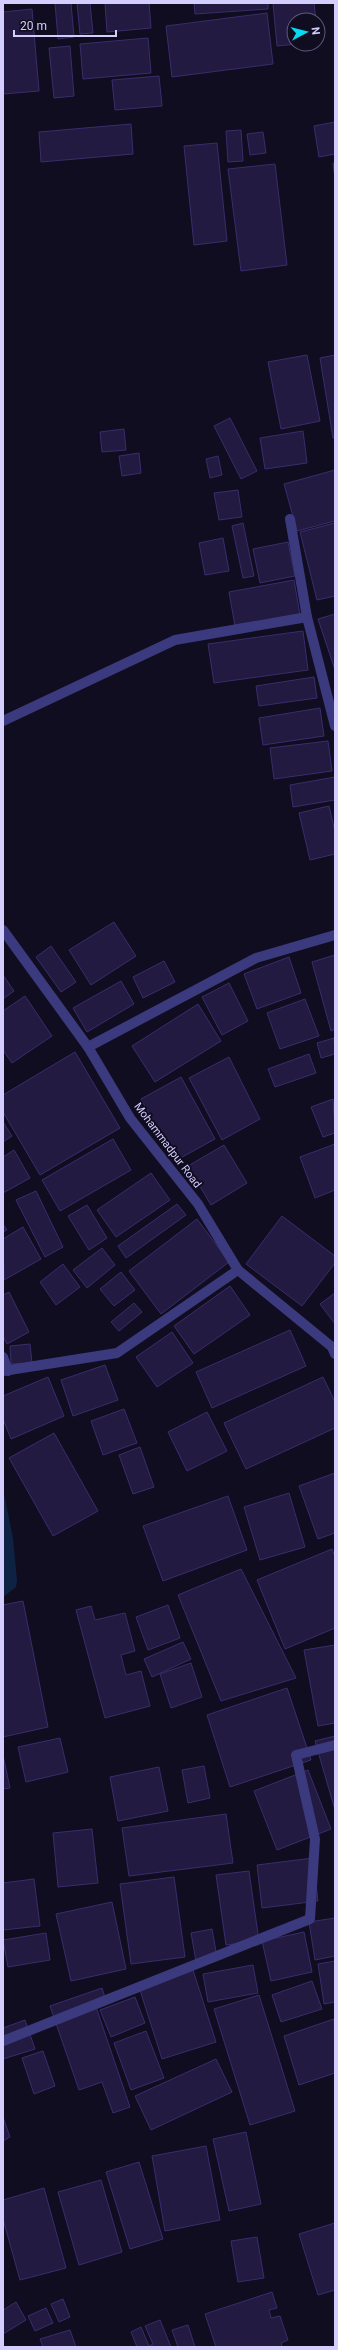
<svg xmlns="http://www.w3.org/2000/svg" width="338" height="2350" font-family="Roboto,sans-serif">
<style>
.water{fill:#0e2344}
.building{fill:#221a41;stroke:#392d6c}
.lines{fill:none;stroke-linecap:round;stroke-linejoin:round}
.pedestrian{stroke:#3c3a7e;stroke-width:10}
.minor{stroke:#3c3a7e;stroke-width:10}
.labels{text-anchor:middle;stroke-width:4;stroke-linejoin:round;paint-order:stroke}
.street-label{font-size:11px;fill:#d4cefe;stroke:#110d20}
</style>
<rect width="100%" height="100%" fill="#110d20"/>
<polygon class="water" points="3,1489 13,1538 17,1581 16,1587 3,1597"/>
<g class="building">
<polygon points="55,3 71,3 74,37 58,39"/>
<polygon points="77,3 90,3 93,33 80,34"/>
<polygon points="105,3 149,3 151,28 107,32"/>
<polygon points="194,3 268,3 268,9 195,14"/>
<polygon points="273,3 314,3 316,20 294,20 294,44 297,44 277,46"/>
<polygon points="32,9 39,91 3,94 3,12"/>
<polygon points="267,13 273,64 172,77 166,26"/>
<polygon points="148,38 151,73 83,79 80,44"/>
<polygon points="70,46 74,96 54,98 49,48"/>
<polygon points="159,76 162,106 115,110 112,80"/>
<polygon points="335,122 335,154 319,157 314,126"/>
<polygon points="131,124 133,154 41,162 39,132"/>
<polygon points="241,130 243,161 228,162 226,131"/>
<polygon points="263,132 266,153 250,155 247,134"/>
<polygon points="217,143 227,241 194,245 184,146"/>
<polygon points="333,163 335,163 335,179"/>
<polygon points="275,164 287,265 241,271 228,169"/>
<polygon points="307,355 320,421 281,429 268,362"/>
<polygon points="335,355 335,438 333,438 320,358"/>
<polygon points="230,418 257,471 241,479 214,426"/>
<polygon points="124,429 126,450 102,452 100,432"/>
<polygon points="303,431 307,463 265,469 260,438"/>
<polygon points="139,453 141,473 122,476 119,456"/>
<polygon points="218,456 222,475 210,478 206,459"/>
<polygon points="335,470 335,521 297,531 284,484"/>
<polygon points="238,490 242,517 219,520 214,493"/>
<polygon points="243,523 254,576 243,578 232,526"/>
<polygon points="335,523 335,596 317,600 300,532"/>
<polygon points="223,538 229,571 205,575 199,543"/>
<polygon points="288,542 295,576 260,583 253,549"/>
<polygon points="294,580 300,615 235,626 229,592"/>
<polygon points="335,614 335,670 318,619"/>
<polygon points="303,631 308,670 214,683 208,644"/>
<polygon points="314,677 317,698 259,706 256,686"/>
<polygon points="320,708 324,736 263,745 259,718"/>
<polygon points="328,741 332,771 274,779 270,748"/>
<polygon points="335,777 335,800 293,807 290,785"/>
<polygon points="329,806 335,832 335,854 310,860 299,813"/>
<polygon points="114,922 136,956 91,985 69,950"/>
<polygon points="51,946 76,982 61,992 36,957"/>
<polygon points="335,955 335,1029 331,1031 312,962"/>
<polygon points="289,957 301,993 257,1009 244,974"/>
<polygon points="164,961 175,982 143,998 133,977"/>
<polygon points="3,975 14,991 3,999"/>
<polygon points="121,981 134,1004 87,1032 73,1008"/>
<polygon points="229,983 248,1021 222,1035 202,997"/>
<polygon points="25,996 52,1036 12,1063 3,1050 3,1011"/>
<polygon points="305,999 319,1036 280,1049 267,1013"/>
<polygon points="198,1004 221,1041 155,1082 132,1046"/>
<polygon points="334,1038 335,1054 321,1058 317,1043"/>
<polygon points="75,1052 120,1128 40,1175 3,1112 3,1095"/>
<polygon points="309,1054 316,1073 275,1087 268,1069"/>
<polygon points="229,1057 260,1119 222,1140 189,1078"/>
<polygon points="181,1077 215,1139 175,1161 141,1099"/>
<polygon points="333,1099 335,1133 323,1137 311,1107"/>
<polygon points="3,1122 12,1136 3,1142"/>
<polygon points="113,1139 131,1170 60,1211 42,1180"/>
<polygon points="335,1144 335,1190 315,1198 300,1157"/>
<polygon points="224,1145 247,1183 211,1205 188,1166"/>
<polygon points="14,1150 30,1178 3,1193 3,1157"/>
<polygon points="151,1173 170,1200 116,1237 97,1210"/>
<polygon points="36,1191 63,1247 45,1257 16,1200"/>
<polygon points="177,1204 186,1215 126,1258 118,1246"/>
<polygon points="87,1205 107,1238 89,1250 68,1216"/>
<polygon points="282,1216 335,1256 335,1263 302,1306 246,1264"/>
<polygon points="197,1219 229,1262 161,1314 129,1271"/>
<polygon points="3,1224 7,1230 3,1232"/>
<polygon points="23,1227 41,1259 4,1280 3,1239"/>
<polygon points="102,1248 115,1265 87,1288 73,1270"/>
<polygon points="63,1264 80,1287 56,1305 40,1282"/>
<polygon points="121,1272 135,1290 114,1306 100,1289"/>
<polygon points="230,1286 250,1315 194,1354 174,1326"/>
<polygon points="9,1292 29,1332 7,1344 3,1336 3,1295"/>
<polygon points="335,1293 335,1324 320,1304"/>
<polygon points="134,1303 142,1312 119,1331 111,1322"/>
<polygon points="290,1330 306,1366 212,1408 196,1372"/>
<polygon points="172,1332 193,1363 157,1387 136,1357"/>
<polygon points="30,1344 32,1363 11,1364 10,1346"/>
<polygon points="105,1365 118,1400 73,1416 61,1380"/>
<polygon points="48,1377 64,1416 11,1439 3,1419 3,1396"/>
<polygon points="323,1377 335,1402 335,1428 246,1469 224,1423"/>
<polygon points="124,1409 137,1443 103,1455 91,1421"/>
<polygon points="207,1412 227,1451 187,1471 168,1432"/>
<polygon points="54,1433 98,1511 53,1536 9,1458"/>
<polygon points="140,1447 154,1487 133,1494 119,1455"/>
<polygon points="335,1473 335,1533 318,1539 299,1486"/>
<polygon points="289,1493 305,1547 260,1560 244,1507"/>
<polygon points="228,1496 247,1550 163,1581 143,1526"/>
<polygon points="332,1549 335,1557 335,1628 285,1649 257,1580"/>
<polygon points="241,1569 296,1678 221,1701 178,1595"/>
<polygon points="23,1601 48,1727 3,1737 3,1605"/>
<polygon points="168,1605 180,1638 148,1650 136,1617"/>
<polygon points="91,1606 95,1620 125,1613 135,1651 121,1655 126,1675 141,1671 150,1706 105,1718 76,1610"/>
<polygon points="183,1642 191,1659 152,1677 144,1659"/>
<polygon points="335,1645 335,1723 318,1726 304,1650"/>
<polygon points="191,1663 202,1697 171,1708 160,1674"/>
<polygon points="287,1688 311,1760 230,1787 207,1715"/>
<polygon points="335,1736 335,1810 315,1741"/>
<polygon points="60,1738 68,1772 26,1782 18,1747"/>
<polygon points="3,1755 10,1788 3,1789"/>
<polygon points="204,1766 210,1798 188,1803 182,1770"/>
<polygon points="159,1767 168,1811 118,1821 110,1777"/>
<polygon points="308,1770 331,1829 277,1850 254,1791"/>
<polygon points="226,1814 233,1863 129,1876 122,1828"/>
<polygon points="92,1829 98,1883 58,1887 53,1833"/>
<polygon points="313,1858 318,1901 262,1908 257,1865"/>
<polygon points="249,1871 259,1941 226,1945 216,1875"/>
<polygon points="174,1877 185,1957 131,1964 120,1884"/>
<polygon points="34,1879 40,1926 3,1930 3,1883"/>
<polygon points="112,1902 126,1969 71,1981 56,1914"/>
<polygon points="335,1918 335,1956 315,1960 309,1922"/>
<polygon points="212,1929 217,1957 196,1961 191,1933"/>
<polygon points="304,1932 312,1972 271,1981 262,1941"/>
<polygon points="46,1933 50,1960 8,1967 3,1940"/>
<polygon points="335,1961 335,2002 324,2004 318,1964"/>
<polygon points="253,1965 258,1993 208,2002 203,1974"/>
<polygon points="193,1970 216,2042 162,2059 139,1987"/>
<polygon points="312,1981 322,2009 281,2022 272,1995"/>
<polygon points="102,1988 107,2004 96,2007 130,2107 113,2113 102,2082 79,2090 50,2006"/>
<polygon points="259,1995 295,2111 250,2125 214,2009"/>
<polygon points="135,1997 145,2023 111,2037 100,2010"/>
<polygon points="334,2019 335,2073 299,2085 284,2036"/>
<polygon points="25,2020 35,2049 3,2059 3,2028"/>
<polygon points="146,2031 164,2078 131,2090 114,2043"/>
<polygon points="43,2051 55,2086 34,2094 22,2058"/>
<polygon points="216,2059 232,2092 151,2130 135,2096"/>
<polygon points="3,2117 10,2137 3,2141"/>
<polygon points="246,2132 261,2204 229,2211 213,2139"/>
<polygon points="206,2146 220,2220 165,2231 152,2156"/>
<polygon points="139,2162 163,2239 130,2249 106,2172"/>
<polygon points="101,2180 122,2252 79,2265 58,2192"/>
<polygon points="44,2188 66,2268 20,2280 3,2219 3,2200"/>
<polygon points="335,2223 335,2290 318,2295 299,2234"/>
<polygon points="257,2237 264,2278 238,2282 231,2241"/>
<polygon points="272,2292 277,2308 269,2310 271,2318 280,2316 288,2340 281,2343 282,2347 216,2347 205,2314"/>
<polygon points="63,2299 70,2317 59,2322 51,2304"/>
<polygon points="16,2302 26,2320 3,2334 3,2310"/>
<polygon points="46,2308 53,2323 35,2331 28,2316"/>
<polygon points="160,2320 171,2347 137,2347 131,2332 141,2327 149,2346 153,2344 145,2326"/>
<polygon points="188,2325 195,2347 178,2347 172,2330"/>
<polygon points="70,2330 76,2347 43,2347 40,2339"/>
</g>
<g class="lines">
<polyline class="pedestrian" points="3,2041 310,1919 315,1839 296,1755 335,1745"/>
<g class="minor">
<polyline points="290,519 307,617 335,726"/>
<polyline points="3,721 175,640 307,617"/>
<polyline points="3,930 88,1047 130,1118 198,1204 238,1270 332,1347 335,1354"/>
<polyline points="88,1047 256,958 335,935"/>
<polyline points="3,1357 8,1371"/>
<polyline points="3,1371 117,1353 238,1270"/>
</g>
</g>
<g class="labels">
<g class="street-label">
<text transform="translate(168 1145) rotate(53)" y="4">Mohammadpur Road</text>
</g>
</g>
<rect width="338" height="2350" fill="none" stroke="#d4cefe" stroke-width="8"/>
<g transform="translate(306 32) rotate(83)"><circle r="19" fill="#110d20" stroke="#5f5a79"/>
<path d="M0-3L7 15L0 10L-7 15Z" fill="#07d9f1"/>
<text y="-6" font-size="11" font-weight="bold" text-anchor="middle" fill="#d4cefe">N</text>
</g>
<path d="M14 30v6h102v-6" fill="none" stroke="#d4cefe" stroke-width="2"/>
<text x="20" y="30" font-size="12" fill="#d4cefe" stroke="#110d20" stroke-width="3" paint-order="stroke">20 m</text>
</svg>
